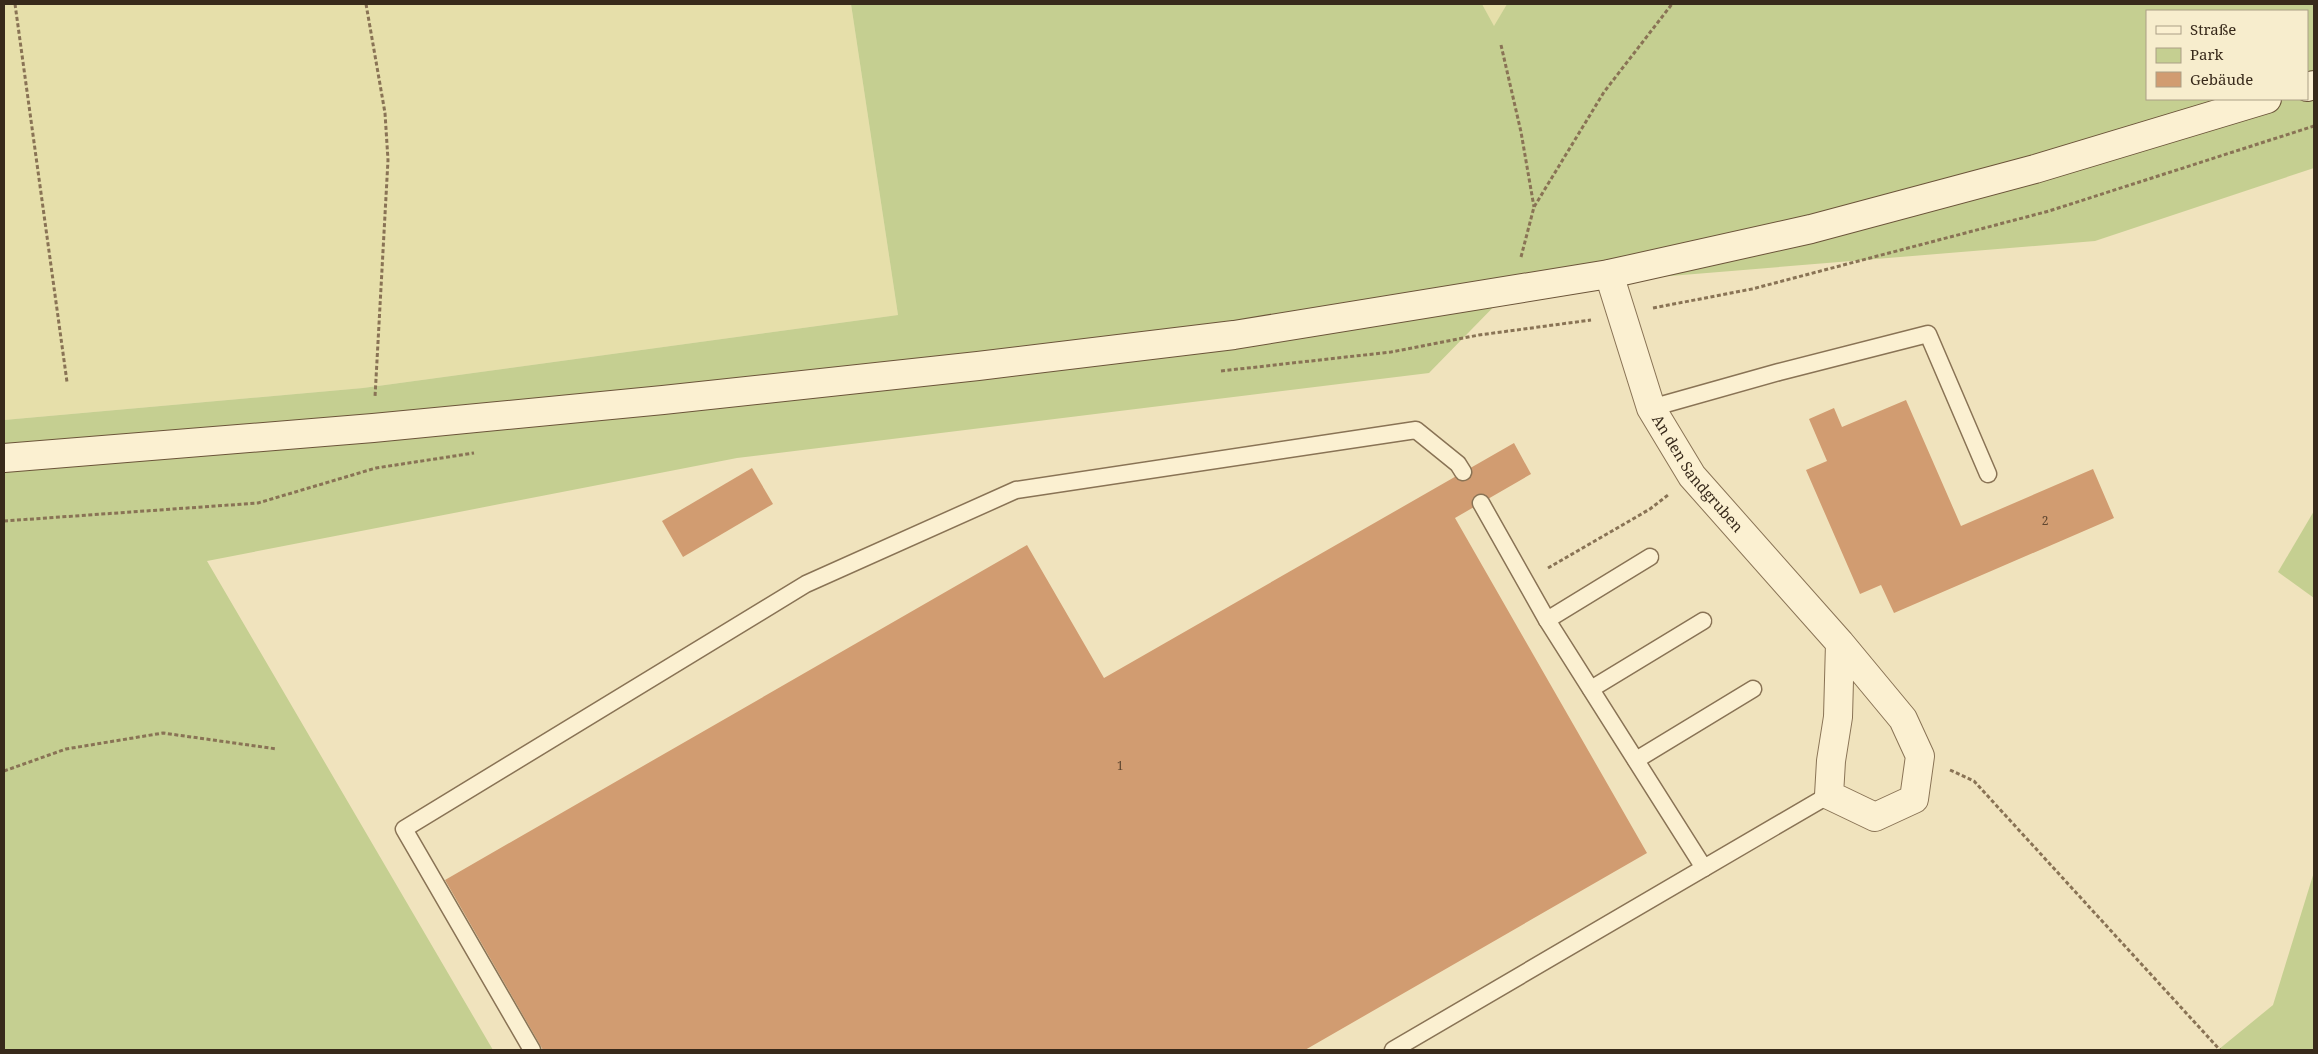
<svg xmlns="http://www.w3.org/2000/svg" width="2318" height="1054" font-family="'Noto Serif',serif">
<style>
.farmland{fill:#e6dfaa}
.green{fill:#c5cf91;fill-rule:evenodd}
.building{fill:#d19c71}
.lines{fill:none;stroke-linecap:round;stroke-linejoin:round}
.lane-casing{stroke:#897355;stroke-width:19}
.street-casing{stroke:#897355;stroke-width:30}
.secondary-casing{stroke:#6b5439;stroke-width:30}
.path{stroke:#897355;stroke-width:3;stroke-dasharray:4 2.5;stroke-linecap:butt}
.lane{stroke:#fbf0d1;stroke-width:16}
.street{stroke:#fbf0d1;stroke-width:28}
.secondary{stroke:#fbf0d1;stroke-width:28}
.labels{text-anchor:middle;stroke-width:4.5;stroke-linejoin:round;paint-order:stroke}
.number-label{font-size:12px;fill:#5e4630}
.street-label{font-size:15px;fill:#382a1b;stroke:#f7edcd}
</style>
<rect width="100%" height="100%" fill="#f0e3bd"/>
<g class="farmland">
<polygon points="4,4 851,4 898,315 363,388 4,420"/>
<polygon points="1482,4 1507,4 1494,27"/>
</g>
<g class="green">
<path d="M851,4h631l12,22 13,-22h807v164l-219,73 -584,48 -82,84 -692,85 -530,103 286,489h-489v-630l359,-32 535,-73zM2147,11h160v88h-160z"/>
<polygon points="2314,511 2314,598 2278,572"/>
<polygon points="2314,872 2314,1050 2218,1050 2273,1005"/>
</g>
<g class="building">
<polygon points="1906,400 1961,526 2093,469 2114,518 1894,613 1881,585 1860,594 1806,470 1827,461 1809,419 1834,408 1842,427"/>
<polygon points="1514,443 1531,474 1455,518 1647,853 1305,1050 543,1050 445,880 1027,545 1104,678"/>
<polygon points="752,468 773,504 683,557 662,521"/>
</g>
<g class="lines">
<defs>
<g id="lane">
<polyline points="1651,408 1779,372 1928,334 1988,474"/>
<polyline points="1481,503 1547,620 1704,868 1829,795"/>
<polyline points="1547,620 1650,557"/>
<polyline points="1591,689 1703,621"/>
<polyline points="1636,760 1753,689"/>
<polyline points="532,1050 404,829 806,584 1016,490 1416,430 1458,464 1463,472"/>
<polyline points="1393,1050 1704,868"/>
</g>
<g id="street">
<path id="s1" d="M1609,274l42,134 41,68 148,167 -2,74 -7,44 -2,34 46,22 39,-18 6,-43 -17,-37 -63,-76"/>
</g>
<g id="secondary">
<polyline points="2307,87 2314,85"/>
<polyline points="4,458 373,428 663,400 978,366 1234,335 1609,274 1811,229 2035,169 2267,99"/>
</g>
</defs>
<use href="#lane" class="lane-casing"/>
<use href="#street" class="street-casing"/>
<use href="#secondary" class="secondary-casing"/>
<g class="path">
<polyline points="15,4 67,382"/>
<polyline points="366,4 385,113 388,160 375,397"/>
<polyline points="1501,45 1521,132 1534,207"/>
<polyline points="1521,257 1534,207 1604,92 1672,4"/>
<polyline points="1653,308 1752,289 2049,211 2314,126"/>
<polyline points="1221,371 1391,352 1479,335 1591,320"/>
<polyline points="4,521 258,503 376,468 474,453"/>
<polyline points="1548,568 1650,509 1668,495"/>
<polyline points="1950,770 1974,781 2220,1050"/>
<polyline points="4,771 66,749 163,733 277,749"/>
</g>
<use href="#lane" class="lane"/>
<use href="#street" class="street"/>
<use href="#secondary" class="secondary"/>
</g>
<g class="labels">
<g class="number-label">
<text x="2045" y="525">2</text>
<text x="1120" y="770">1</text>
</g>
<g class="street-label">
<text dy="5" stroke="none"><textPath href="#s1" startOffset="221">An den Sandgruben</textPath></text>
</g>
</g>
<rect width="2318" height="1054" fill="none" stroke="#382a1b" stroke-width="10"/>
<rect x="2146" y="10" width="162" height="90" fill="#f7edcd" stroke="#ab9f86"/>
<rect x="2156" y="26" width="25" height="8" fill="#fbf0d1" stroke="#ab9f86"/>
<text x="2190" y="35" font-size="15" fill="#382a1b">Straße</text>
<rect x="2156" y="48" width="25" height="15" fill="#c5cf91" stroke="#ab9f86"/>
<text x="2190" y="60" font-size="15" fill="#382a1b">Park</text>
<rect x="2156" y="72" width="25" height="15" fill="#d19c71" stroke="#ab9f86"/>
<text x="2190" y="85" font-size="15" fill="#382a1b">Gebäude</text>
</svg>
